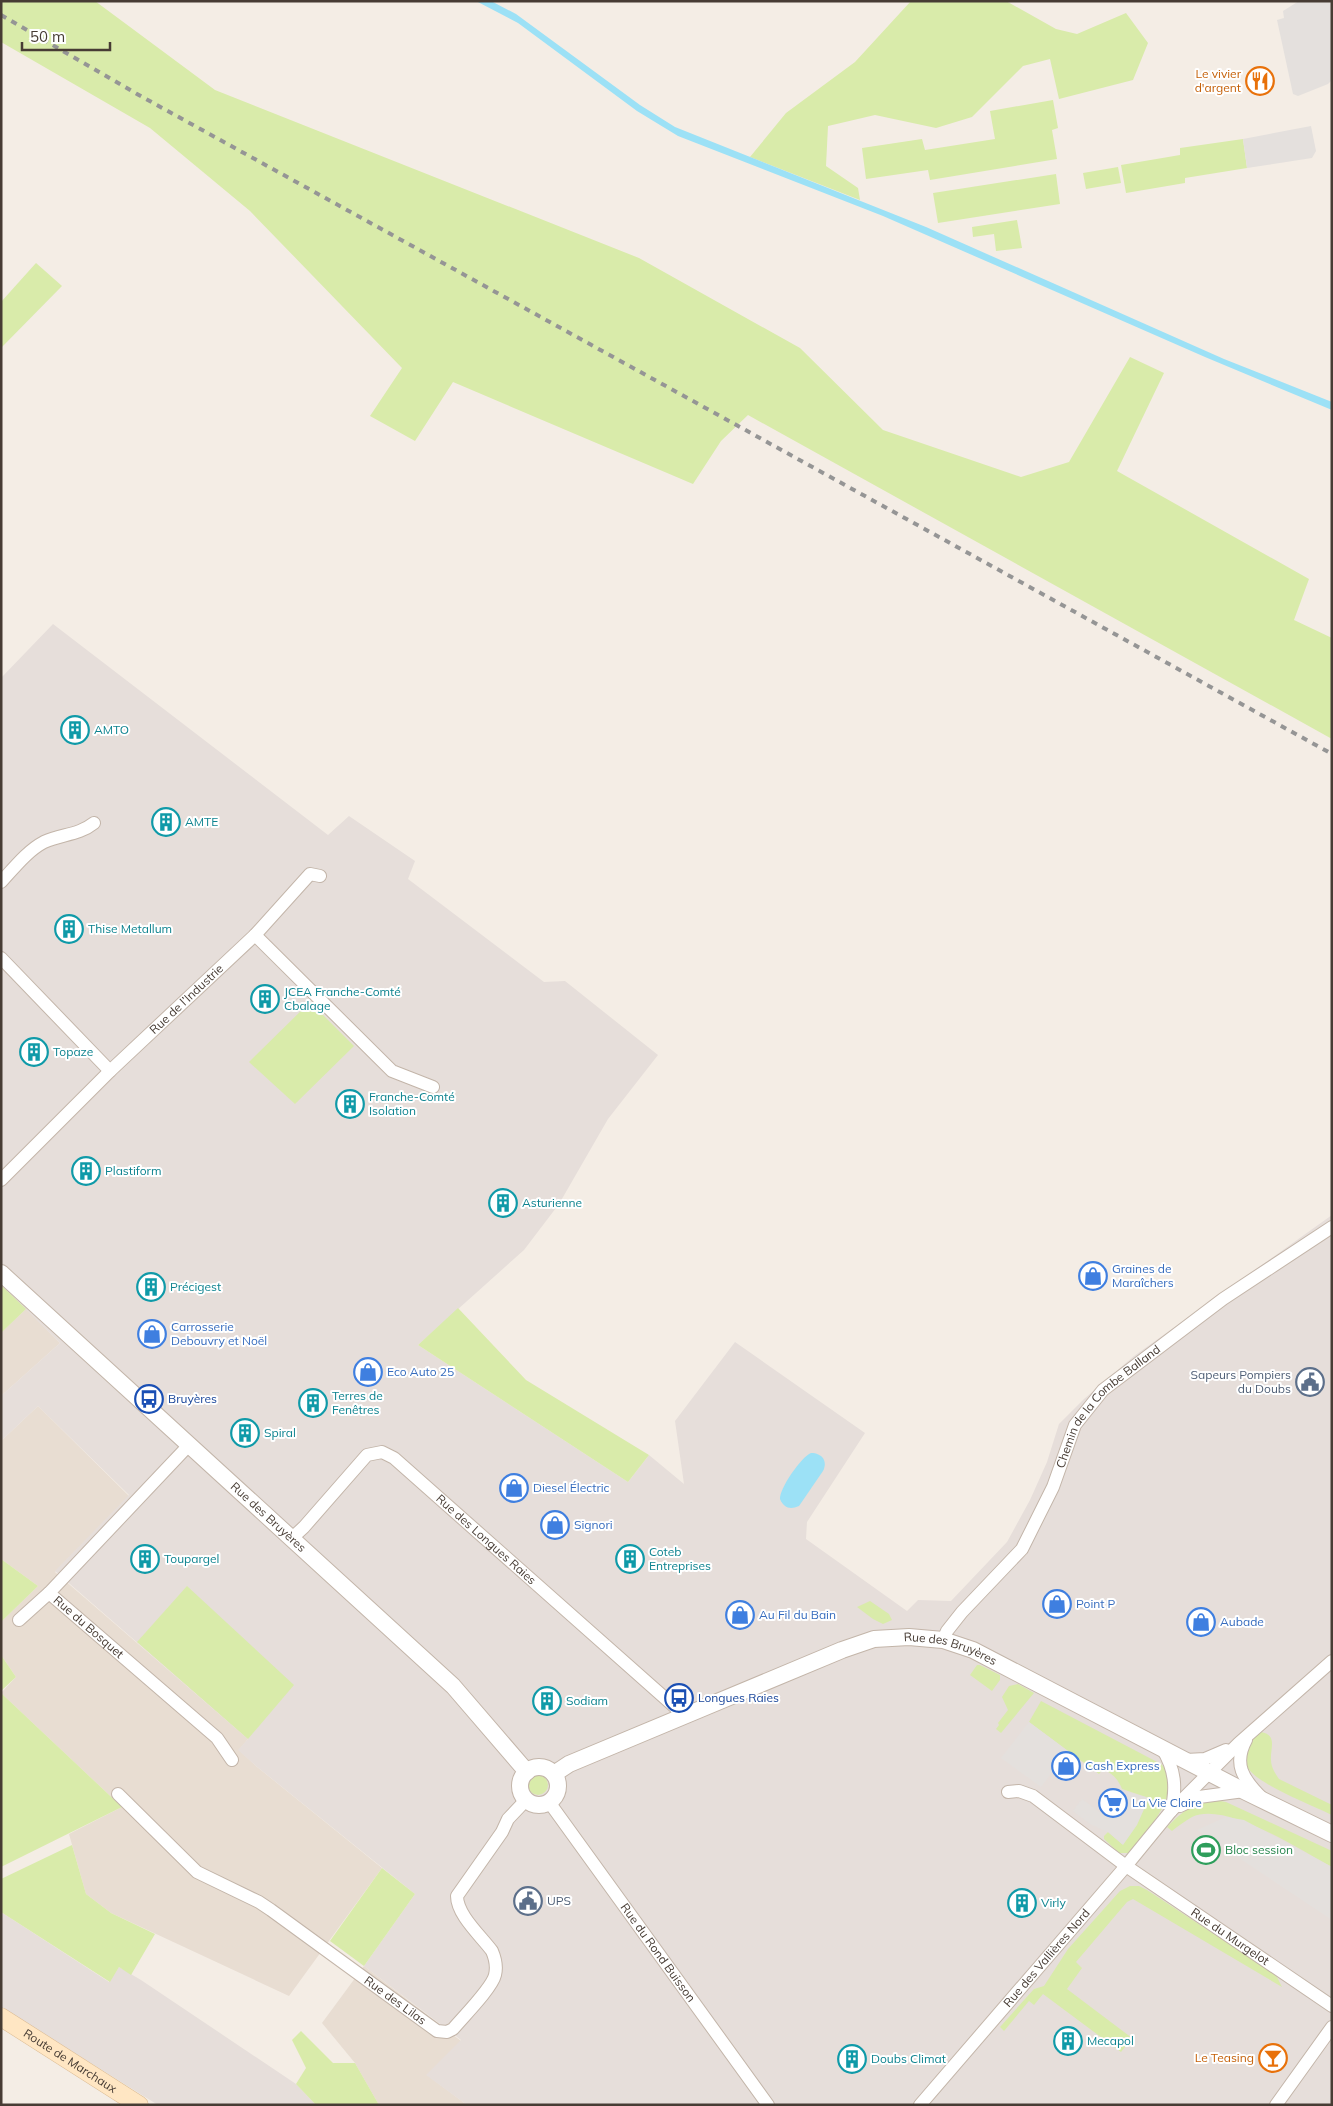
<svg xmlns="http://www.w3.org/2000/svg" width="1333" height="2106" font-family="Mulish,sans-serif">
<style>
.residential{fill:#e8ddd2}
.industrial{fill:#e6deda}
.green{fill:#d9ebaa}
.parking{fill:#e4e0dd}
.water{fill:#9ce1f6}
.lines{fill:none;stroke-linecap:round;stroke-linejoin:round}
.minor-casing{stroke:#c3b5a9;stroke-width:14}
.tertiary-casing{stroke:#c3b5a9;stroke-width:18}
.secondary-casing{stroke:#dbbb93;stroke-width:19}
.minor{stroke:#fff;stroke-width:12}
.tertiary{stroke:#fff;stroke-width:16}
.secondary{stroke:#ffe6c3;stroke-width:18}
.rail{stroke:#959595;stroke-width:4;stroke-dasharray:6 6;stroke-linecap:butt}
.labels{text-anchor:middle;stroke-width:4;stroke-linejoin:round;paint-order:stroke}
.food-label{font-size:12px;fill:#c56008;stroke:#fff;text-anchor:end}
.culture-label{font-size:12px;fill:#0d838f;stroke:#fff;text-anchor:start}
.street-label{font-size:12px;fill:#473c34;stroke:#fff}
.shop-label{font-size:12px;fill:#366cbe;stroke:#fff;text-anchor:start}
.service-label{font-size:12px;fill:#4e5e75;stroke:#fff;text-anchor:end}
.transit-label{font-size:12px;fill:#164399;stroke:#fff;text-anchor:start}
.leisure-label{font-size:12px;fill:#27864d;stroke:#fff;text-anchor:start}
</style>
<rect width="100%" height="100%" fill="#f4ede5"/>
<g class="residential">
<polygon points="26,1309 60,1343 1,1396 1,1333"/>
<polygon points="38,1406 129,1496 55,1572 248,1739 239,1750 256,1766 382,1868 289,1996 111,1913 86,1894 69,1834 122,1807 1,1693 16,1677 1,1655 1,1622 38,1586 1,1559 1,1441"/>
<polygon points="364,1966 461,2041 427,2075 467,2105 379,2105 355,2063 322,2023"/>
</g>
<g class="industrial">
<polygon points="53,624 328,835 349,816 415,861 408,879 544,982 565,981 658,1055 608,1119 559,1204 524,1250 418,1345 628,1482 649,1455 684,1484 675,1421 735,1342 865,1433 807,1522 806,1539 907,1611 918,1600 951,1601 1007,1542 1030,1500 1047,1462 1059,1424 1084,1399 1134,1356 1332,1215 1332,2105 467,2105 426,2075 461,2040 364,1966 415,1894 256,1766 238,1750 248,1739 55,1571 129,1495 38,1406 1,1441 1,1396 60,1343 1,1285 1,678"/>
<polygon points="1,1912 109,1982 119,1967 141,1980 296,2084 316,2105 158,2105 1,2007"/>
</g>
<g class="green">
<polygon points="1,1 95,1 215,90 639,258 800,348 883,430 1021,477 1069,462 1130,357 1164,373 1117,471 1309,579 1294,620 1332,638 1332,739 748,415 721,441 693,484 453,382 415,441 370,416 402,368 250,211 150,128 1,42"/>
<polygon points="911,1 1006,1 1056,29 1077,34 1126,13 1148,43 1133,80 1059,99 1050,59 1023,66 972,117 936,128 875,115 828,126 826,166 858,188 860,200 750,157 786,113 855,62"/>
<polygon points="1053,100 1058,128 1052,130 1057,159 930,180 928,170 866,179 862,148 922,139 925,150 995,139 990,111"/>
<polygon points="1243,139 1247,168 1185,178 1185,183 1126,193 1121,165 1180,155 1180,148"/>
<polygon points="1118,167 1121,183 1086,189 1083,173"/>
<polygon points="1056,174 1060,204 938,223 933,193"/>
<polygon points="1017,220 1022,248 996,251 994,234 973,237 972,227"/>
<polygon points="36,263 62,286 1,348 1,302"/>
<polygon points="310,1002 354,1046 295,1104 249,1062"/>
<polygon points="1,1285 26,1309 1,1333"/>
<polygon points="458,1308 526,1380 649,1455 628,1482 418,1345"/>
<polygon points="1,1559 38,1586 1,1622"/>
<polygon points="187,1586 294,1685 248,1739 137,1642"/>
<polygon points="870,1601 889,1614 892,1620 883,1624 873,1619 857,1607"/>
<polygon points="1,1655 16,1677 1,1691"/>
<polygon points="977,1665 980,1665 1000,1675 1000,1680 992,1691 970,1675"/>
<polygon points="1018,1684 1034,1693 1001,1733 996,1729 999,1725 998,1723 1008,1710 1002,1697 1009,1686"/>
<polygon points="1,1693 122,1807 1,1867"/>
<path d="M1041,1701l120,63c26,24 -15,67 -29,89h-13l-15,-14v-3l4,-4 14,12 27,-46 -27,-9c-4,-10 -9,-15 -19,-20l-4,5 -70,-52z"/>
<path d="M1261,1732c17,3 9,17 10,28 0,7 4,13 8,19l53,26v10c-17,-9 -82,-33 -86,-51 -1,-6 1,-14 1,-20z"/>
<circle cx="538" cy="1785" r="10"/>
<path d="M1215,1800l11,2 106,49v16c-32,-17 -106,-66 -140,-50 -7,4 -14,9 -20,14l-5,-4c17,-17 24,-22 48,-27z"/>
<polygon points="72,1845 86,1894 111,1913 155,1934 131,1975 119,1967 110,1982 1,1912 1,1879"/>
<polygon points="382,1868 415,1894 364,1966 330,1941"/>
<polygon points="1130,1886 1139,1886 1147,1890 1276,1975 1282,1987 1133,1899 1127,1902 1076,1962 1082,1968 1067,1989 1132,2038 1121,2052 1043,1994 1034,2005 1029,2001 1004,2031 1000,2027 1034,1989 1044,1986 1068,1949 1120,1891"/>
<polygon points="301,2031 333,2063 355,2063 379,2105 316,2105 296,2084 306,2068 292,2040"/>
</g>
<g class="parking">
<polygon points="1299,1 1331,1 1332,80 1328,84 1298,96 1293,94 1277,20 1284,18 1283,11"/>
<polygon points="1311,126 1316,151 1312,158 1247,168 1243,139"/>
<polygon points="1029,1722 1068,1751 1041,1787 1001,1758"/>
<polygon points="1128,1792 1149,1798 1137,1825 1123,1845 1108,1832 1090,1824 1073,1811 1082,1799 1101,1813 1108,1807 1123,1816 1128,1801"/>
<polygon points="1226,1817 1244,1820 1332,1867 1332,1920 1197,1830"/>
</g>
<g class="water">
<polygon points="476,1 491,1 516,14 640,105 675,127 926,227 1224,359 1332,402 1332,410 1205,357 883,216 678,136 637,111 518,23"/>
<path d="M811,1453c11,0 17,8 12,18l-24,35c-9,4 -15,2 -19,-7 -1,-10 21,-42 31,-46z"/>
</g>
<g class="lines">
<defs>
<g id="minor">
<path d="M1,882c13,-14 26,-31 43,-40 18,-8 35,-7 50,-19"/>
<polyline points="255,935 310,874 320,876"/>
<polyline points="1,958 110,1071"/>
<path id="s1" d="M1,1180l109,-109 145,-136 137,136 41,16"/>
<path id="s2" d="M189,1445l-140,148 168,145 15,22"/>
<path id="s3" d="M291,1539l13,-12 63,-72 15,-3 12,6 281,249 7,10"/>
<polyline points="19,1620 49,1593"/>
<path id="s4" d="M943,1640l4,-9 15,-19 60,-63 31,-62 22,-62 28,-35 120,-91 109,-72"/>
<path d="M1246,1740c-13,24 -3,39 15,57"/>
<path d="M1162,1748c13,21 15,40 9,63"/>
<polyline points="1186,1760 1205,1759 1226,1750"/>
<path id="s5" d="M1008,1792l11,-1 14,5 93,70 206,140"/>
<path id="s6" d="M118,1794l79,78 62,30 12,8 166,121 10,1 6,-3c10,-12 39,-41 42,-54 2,-8 0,-17 -3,-24 -11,-15 -35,-36 -35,-55l45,-64 6,-13 18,-19"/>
<path id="s7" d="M549,1802l219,303"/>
<polyline points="1180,1806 1199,1797 1244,1791"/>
<path id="s8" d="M920,2105l206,-239 45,-55 68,-68 93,-82"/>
<polyline points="1276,2105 1332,2027"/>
</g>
<g id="tertiary">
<path id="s9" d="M1,1273l452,413 74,86"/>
<circle cx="539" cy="1786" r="19"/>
<path id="s10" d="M554,1774l15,-10 273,-114 32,-11 35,-2 34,3 30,10 271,141 88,43"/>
</g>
<g id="secondary">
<path id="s11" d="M1,2017l138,88"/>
</g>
</defs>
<use href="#minor" class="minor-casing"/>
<use href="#tertiary" class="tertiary-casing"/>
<use href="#secondary" class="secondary-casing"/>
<use href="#minor" class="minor"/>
<use href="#tertiary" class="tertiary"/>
<use href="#secondary" class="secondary"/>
<polyline class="rail" points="1,15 137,94 1332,754"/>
</g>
<defs>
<symbol id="restaurant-ring" viewBox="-11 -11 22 22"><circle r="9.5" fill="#fff" stroke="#e8710a" stroke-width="1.5"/><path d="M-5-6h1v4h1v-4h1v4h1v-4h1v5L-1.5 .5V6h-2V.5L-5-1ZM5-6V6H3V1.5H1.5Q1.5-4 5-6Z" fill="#e8710a"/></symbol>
<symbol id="building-ring" viewBox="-11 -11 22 22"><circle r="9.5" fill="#fff" stroke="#0f9aa8" stroke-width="1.5"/><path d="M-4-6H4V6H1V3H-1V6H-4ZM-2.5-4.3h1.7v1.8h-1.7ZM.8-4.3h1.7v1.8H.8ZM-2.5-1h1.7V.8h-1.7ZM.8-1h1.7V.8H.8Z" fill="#0f9aa8"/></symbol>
<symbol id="shop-ring" viewBox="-11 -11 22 22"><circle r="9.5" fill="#fff" stroke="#3f7fe0" stroke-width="1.5"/><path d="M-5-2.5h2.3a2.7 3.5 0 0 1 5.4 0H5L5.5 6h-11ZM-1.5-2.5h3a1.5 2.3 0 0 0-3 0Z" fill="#3f7fe0"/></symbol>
<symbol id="civic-ring" viewBox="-11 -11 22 22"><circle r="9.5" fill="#fff" stroke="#5c6f8a" stroke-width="1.5"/><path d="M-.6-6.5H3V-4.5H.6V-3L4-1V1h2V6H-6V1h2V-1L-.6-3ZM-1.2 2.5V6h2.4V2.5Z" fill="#5c6f8a"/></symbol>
<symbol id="bus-ring" viewBox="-11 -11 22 22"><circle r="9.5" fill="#fff" stroke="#1a4fb4" stroke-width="1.5"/><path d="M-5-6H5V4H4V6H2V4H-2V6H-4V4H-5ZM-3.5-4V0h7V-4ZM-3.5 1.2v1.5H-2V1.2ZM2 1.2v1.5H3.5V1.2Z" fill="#1a4fb4"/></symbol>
<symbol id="supermarket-ring" viewBox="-11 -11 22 22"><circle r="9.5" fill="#fff" stroke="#3f7fe0" stroke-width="1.5"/><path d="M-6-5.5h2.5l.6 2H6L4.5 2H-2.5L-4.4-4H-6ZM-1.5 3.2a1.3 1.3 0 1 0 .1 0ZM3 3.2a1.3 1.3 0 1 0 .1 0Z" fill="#3f7fe0"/></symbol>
<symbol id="stadium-ring" viewBox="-11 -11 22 22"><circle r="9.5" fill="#fff" stroke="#2e9e5b" stroke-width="1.5"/><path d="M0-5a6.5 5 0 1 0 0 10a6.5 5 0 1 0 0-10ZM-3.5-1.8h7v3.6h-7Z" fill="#2e9e5b"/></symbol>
<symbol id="bar-ring" viewBox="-11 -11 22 22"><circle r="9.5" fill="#fff" stroke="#e8710a" stroke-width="1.5"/><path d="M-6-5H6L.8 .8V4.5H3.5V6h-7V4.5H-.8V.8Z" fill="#e8710a"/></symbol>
</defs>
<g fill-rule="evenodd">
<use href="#restaurant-ring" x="1244" y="65" width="32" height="32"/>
<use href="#building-ring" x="59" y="714" width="32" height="32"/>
<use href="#building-ring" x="150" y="806" width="32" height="32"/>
<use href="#building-ring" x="53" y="913" width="32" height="32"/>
<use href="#building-ring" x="249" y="983" width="32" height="32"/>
<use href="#building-ring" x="18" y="1036" width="32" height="32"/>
<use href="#building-ring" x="334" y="1088" width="32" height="32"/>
<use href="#building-ring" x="70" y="1155" width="32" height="32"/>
<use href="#building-ring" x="487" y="1187" width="32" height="32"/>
<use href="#shop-ring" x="1077" y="1260" width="32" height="32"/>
<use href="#building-ring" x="135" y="1271" width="32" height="32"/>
<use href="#shop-ring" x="136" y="1318" width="32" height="32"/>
<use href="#shop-ring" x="352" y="1356" width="32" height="32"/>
<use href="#civic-ring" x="1294" y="1366" width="32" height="32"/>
<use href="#bus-ring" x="133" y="1383" width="32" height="32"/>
<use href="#building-ring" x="297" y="1387" width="32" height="32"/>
<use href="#building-ring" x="229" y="1417" width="32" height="32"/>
<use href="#shop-ring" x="498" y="1472" width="32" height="32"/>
<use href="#shop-ring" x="539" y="1509" width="32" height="32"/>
<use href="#building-ring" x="129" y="1543" width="32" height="32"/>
<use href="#building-ring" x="614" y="1543" width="32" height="32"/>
<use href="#shop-ring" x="1041" y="1588" width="32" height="32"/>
<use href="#shop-ring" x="724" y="1599" width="32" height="32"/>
<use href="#shop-ring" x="1185" y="1606" width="32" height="32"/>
<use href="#bus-ring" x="663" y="1682" width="32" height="32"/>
<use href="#building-ring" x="531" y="1685" width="32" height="32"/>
<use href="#shop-ring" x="1050" y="1750" width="32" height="32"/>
<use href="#supermarket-ring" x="1097" y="1787" width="32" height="32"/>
<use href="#stadium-ring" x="1190" y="1834" width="32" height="32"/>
<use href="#civic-ring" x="512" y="1885" width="32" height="32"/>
<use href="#building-ring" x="1006" y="1887" width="32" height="32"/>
<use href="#building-ring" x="1052" y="2025" width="32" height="32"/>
<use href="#bar-ring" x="1257" y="2042" width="32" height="32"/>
<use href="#building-ring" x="836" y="2043" width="32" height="32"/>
</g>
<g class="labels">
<g class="food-label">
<text x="1241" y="78">Le vivier<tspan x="1241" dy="14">d'argent</tspan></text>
<text x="1254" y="2062">Le Teasing</text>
</g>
<g class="culture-label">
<text x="94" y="734">AMTO</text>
<text x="185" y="826">AMTE</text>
<text x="88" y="933">Thise Metallum</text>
<text x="284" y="996">JCEA Franche-Comté<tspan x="284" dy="14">Cbalage</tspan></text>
<text x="53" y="1056">Topaze</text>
<text x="369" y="1101">Franche-Comté<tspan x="369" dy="14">Isolation</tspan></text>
<text x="105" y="1175">Plastiform</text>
<text x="522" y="1207">Asturienne</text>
<text x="170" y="1291">Précigest</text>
<text x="332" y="1400">Terres de<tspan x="332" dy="14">Fenêtres</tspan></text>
<text x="264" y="1437">Spiral</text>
<text x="649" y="1556">Coteb<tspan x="649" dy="14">Entreprises</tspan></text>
<text x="164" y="1563">Toupargel</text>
<text x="566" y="1705">Sodiam</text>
<text x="1041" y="1907">Virly</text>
<text x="1087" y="2045">Mecapol</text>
<text x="871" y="2063">Doubs Climat</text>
</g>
<g class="street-label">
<text dy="4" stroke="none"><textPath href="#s1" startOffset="259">Rue de l’Industrie</textPath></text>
<text dy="4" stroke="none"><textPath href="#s4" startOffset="291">Chemin de la Combe Balland</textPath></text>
<text dy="4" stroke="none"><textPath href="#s9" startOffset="362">Rue des Bruyères</textPath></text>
<text dy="4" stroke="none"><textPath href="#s3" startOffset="265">Rue des Longues Raies</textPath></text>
<text dy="4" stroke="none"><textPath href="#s2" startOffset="256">Rue du Bosquet</textPath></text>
<text dy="4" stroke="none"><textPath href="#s10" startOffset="426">Rue des Bruyères</textPath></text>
<text dy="4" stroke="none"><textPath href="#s5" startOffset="268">Rue du Murgelot</textPath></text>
<text dy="4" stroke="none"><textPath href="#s7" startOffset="186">Rue du Rond Buisson</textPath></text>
<text dy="4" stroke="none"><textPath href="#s8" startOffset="194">Rue des Vallières Nord</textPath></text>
<text dy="4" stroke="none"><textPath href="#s6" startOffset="348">Rue des Lilas</textPath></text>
<text dy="4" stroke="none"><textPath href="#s11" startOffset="82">Route de Marchaux</textPath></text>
</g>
<g class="shop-label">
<text x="1112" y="1273">Graines de<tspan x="1112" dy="14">Maraîchers</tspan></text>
<text x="171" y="1331">Carrosserie<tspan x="171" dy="14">Debouvry et Noël</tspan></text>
<text x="387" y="1376">Eco Auto 25</text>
<text x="533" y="1492">Diesel Électric</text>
<text x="574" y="1529">Signori</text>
<text x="1076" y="1608">Point P</text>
<text x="759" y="1619">Au Fil du Bain</text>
<text x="1220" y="1626">Aubade</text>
<text x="1085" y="1770">Cash Express</text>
<text x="1132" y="1807">La Vie Claire</text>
</g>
<g class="service-label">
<text x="1291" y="1379">Sapeurs Pompiers<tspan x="1291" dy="14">du Doubs</tspan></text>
<text x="547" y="1905" text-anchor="start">UPS</text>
</g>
<g class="transit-label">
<text x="168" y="1403">Bruyères</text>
<text x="698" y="1702">Longues Raies</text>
</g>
<g class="leisure-label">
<text x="1225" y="1854">Bloc session</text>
</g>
</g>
<rect width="1333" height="2106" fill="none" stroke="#473c34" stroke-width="5"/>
<path d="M22 42v8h88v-8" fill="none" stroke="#473c34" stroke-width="2.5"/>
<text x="30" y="42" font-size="15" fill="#473c34" stroke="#ffffff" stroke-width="4" paint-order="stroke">50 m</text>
</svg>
